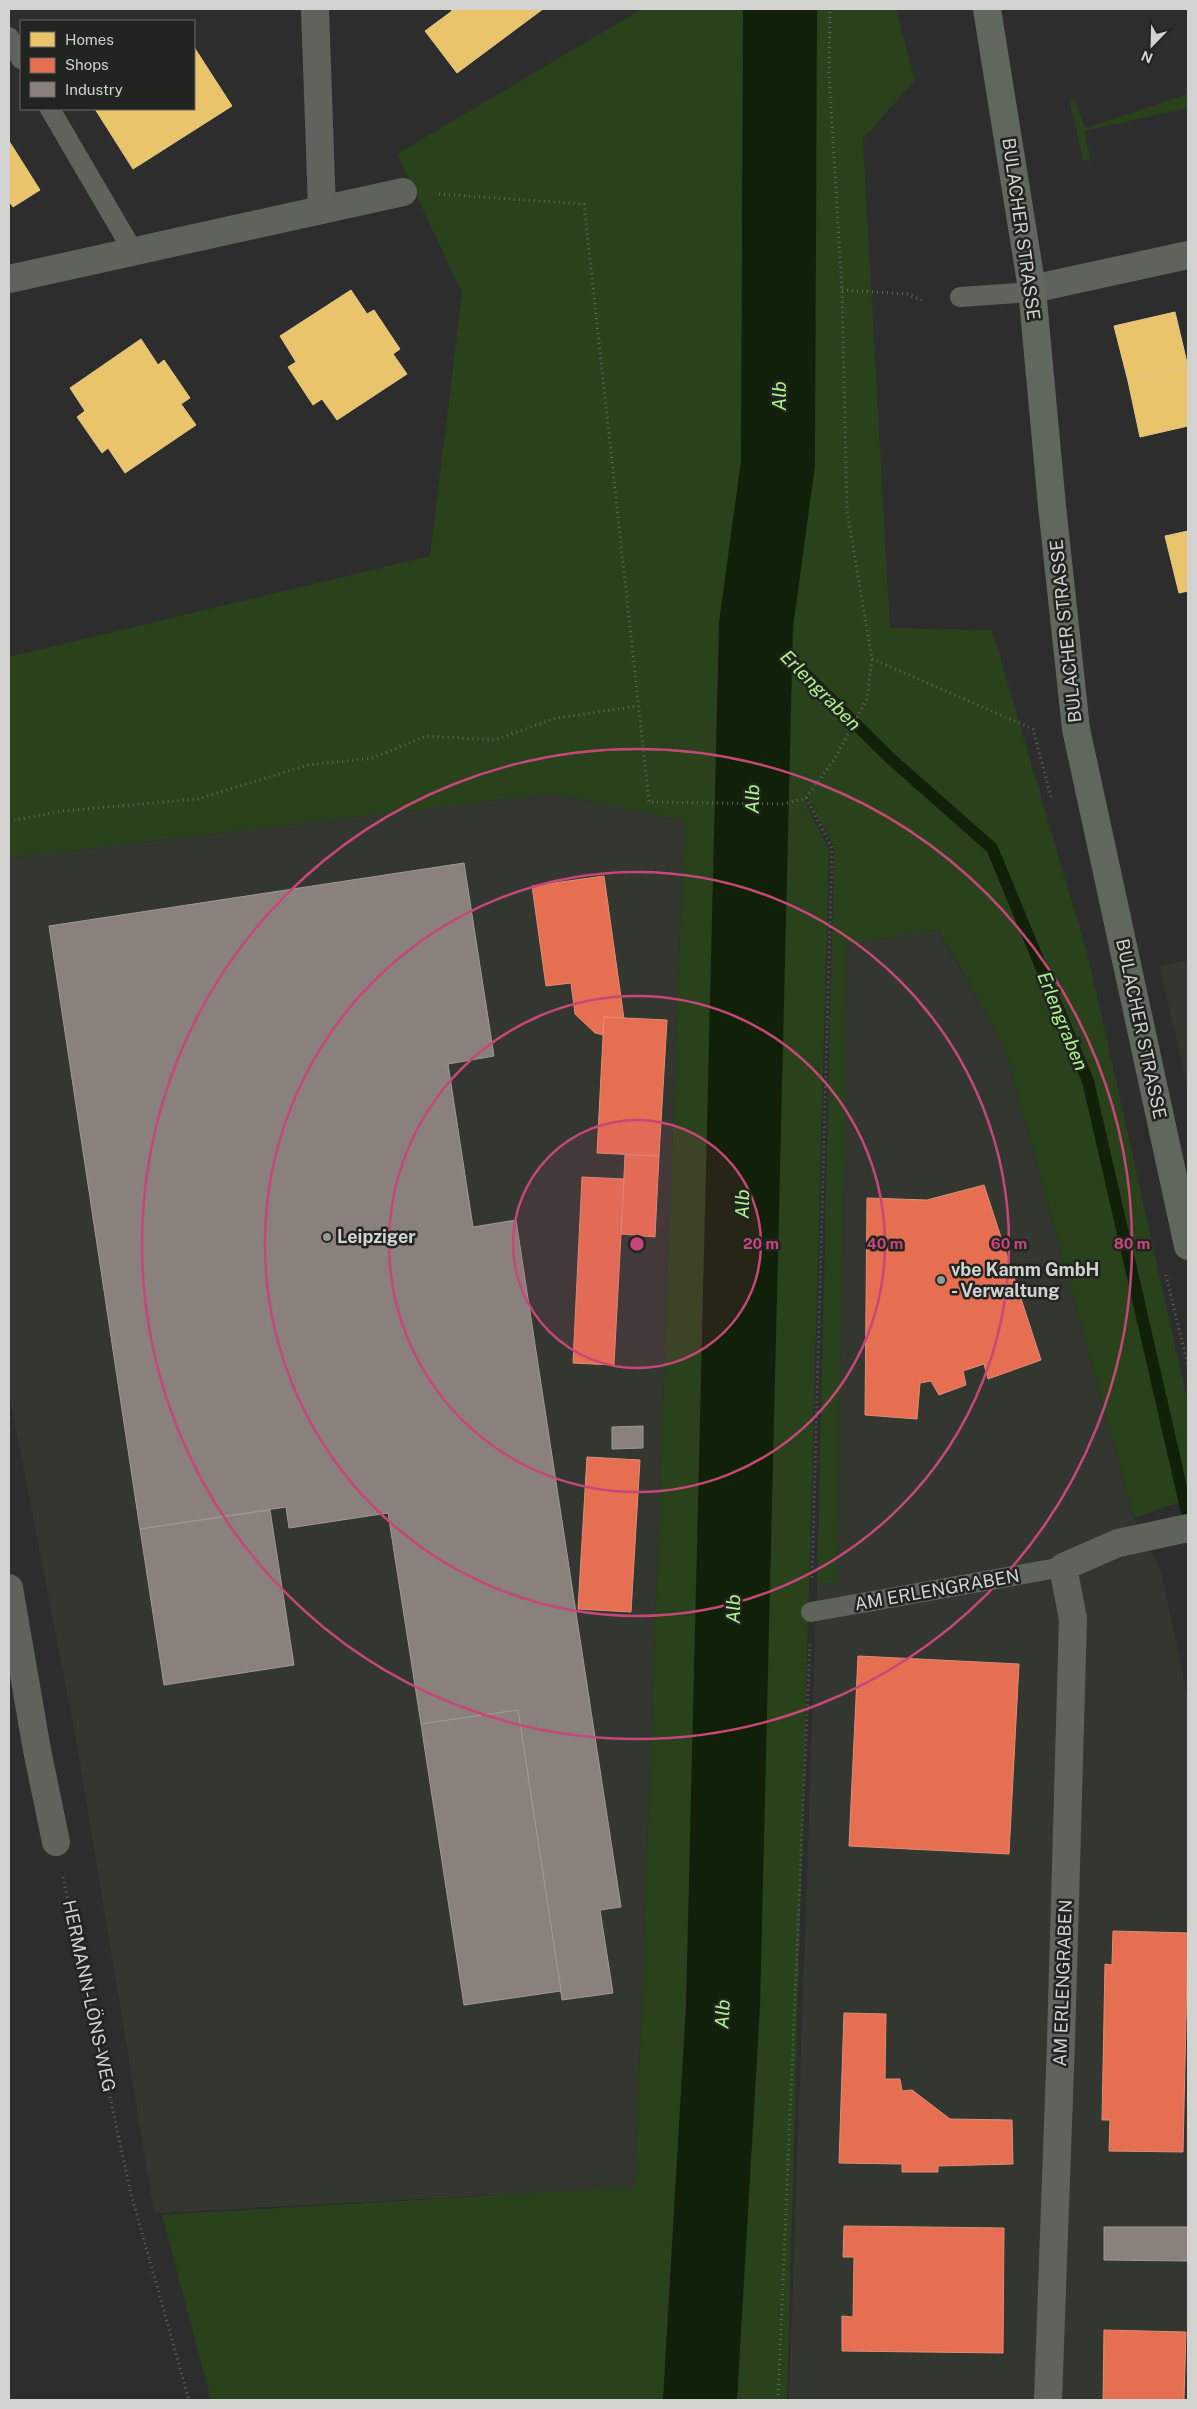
<svg xmlns="http://www.w3.org/2000/svg" width="1197" height="2409" font-family="'Public Sans',sans-serif">
<style>
.built{fill:#333730}
.green{fill:#29421c}
.homes{fill:#e9c46a;stroke:#e2c889}
.shops{fill:#e76f51;stroke:#e18d77}
.industry{fill:#8a817c;stroke:#a09a96}
.lines{fill:none;stroke-linecap:round;stroke-linejoin:round}
.stream{stroke:#112009;stroke-width:12}
.river{stroke:#112009;stroke-width:74}
.path{stroke:#626761;stroke-width:3;stroke-dasharray:1 4;stroke-linecap:butt}
.lane{stroke:#5e645c;stroke-width:20}
.street{stroke:#5e645c;stroke-width:28}
.secondary{stroke:#60675d;stroke-width:28}
.ring{fill:none;stroke:#c64778;stroke-width:2.5}
.poi-dot{fill:#989997;stroke:#222421;stroke-width:2}
.labels{text-anchor:middle;stroke-width:5;stroke-linejoin:round;paint-order:stroke}
.street-label{font-size:18px;fill:#d2d3d1;stroke:#222421}
.poi-label{font-size:18px;font-weight:bold;fill:#d2d3d1;stroke:#222421;text-anchor:start}
.water-label{font-size:19px;font-style:italic;fill:#acf289;stroke:#222421}
.centre{fill:#c64778;stroke:#222421;stroke-width:2.5}
.ring-label{font-size:15px;text-anchor:middle;font-weight:bold;fill:#c64778;stroke:#222421;stroke-width:5;stroke-linejoin:round;paint-order:stroke}
</style>
<rect width="100%" height="100%" fill="#2c2d2c"/>
<g class="built">
<polygon points="553,793 684,821 635,2188 154,2213 76,1740 9,1393 9,858"/>
<polygon points="937,929 1004,1045 1134,1518 1161,1571 1188,1698 1188,2400 789,2400 817,1584 837,1583 846,944"/>
<polygon points="1188,960 1188,1088 1159,966"/>
</g>
<g class="green">
<polygon points="642,9 896,9 915,80 863,139 890,628 992,630 1089,960 1188,1404 1188,1499 1134,1518 1004,1045 938,929 847,944 837,1583 817,1584 834,847 804,792 806,806 829,849 787,2400 211,2400 162,2215 635,2187 684,821 553,793 9,858 9,657 430,556 462,293 397,154"/>
<polygon points="1188,94 1188,108 1084,131 1091,161 1083,160 1070,103 1074,98 1085,128"/>
</g>
<g class="homes">
<polygon points="451,9 543,9 457,73 425,31 452,11"/>
<polygon points="194,47 232,106 133,169 95,109 194,109"/>
<polygon points="9,141 40,190 13,207 9,201"/>
<polygon points="351,290 367,314 374,310 400,349 393,354 407,374 337,420 322,399 313,405 288,367 296,362 280,336"/>
<polygon points="1175,312 1188,367 1128,381 1114,326"/>
<polygon points="141,339 158,365 164,360 190,398 181,404 196,425 125,473 108,448 102,453 77,417 85,411 70,388"/>
<polygon points="1188,367 1188,426 1140,437 1128,381"/>
<polygon points="1188,531 1188,591 1179,593 1165,536"/>
</g>
<g class="shops">
<polygon points="604,876 624,1019 604,1017 603,1035 595,1033 575,1014 571,983 546,986 532,886"/>
<polygon points="604,1017 667,1020 659,1156 597,1153"/>
<polygon points="625,1155 659,1156 655,1237 621,1234"/>
<polygon points="582,1177 624,1179 614,1365 573,1363"/>
<polygon points="984,1185 1041,1360 988,1379 984,1364 963,1371 966,1385 939,1395 931,1381 920,1383 917,1419 865,1415 867,1198 927,1200"/>
<polygon points="587,1457 640,1460 631,1612 578,1609"/>
<polygon points="858,1656 1019,1664 1009,1854 849,1846"/>
<polygon points="1113,1931 1188,1933 1183,2152 1109,2151 1110,2120 1102,2120 1105,1964 1112,1965"/>
<polygon points="844,2013 886,2014 885,2079 900,2079 902,2091 912,2090 950,2119 1012,2120 1013,2164 938,2166 938,2172 902,2172 902,2164 839,2163"/>
<polygon points="844,2226 1004,2228 1003,2353 842,2351 842,2316 853,2317 854,2257 843,2257"/>
<polygon points="1104,2330 1186,2332 1184,2400 1103,2400"/>
</g>
<g class="industry">
<polygon points="464,863 494,1056 448,1064 473,1227 516,1220 621,1907 600,1910 613,1993 562,2000 518,1710 421,1724 388,1513 289,1528 286,1507 140,1529 49,926"/>
<polygon points="643,1426 643,1448 612,1449 612,1427"/>
<polygon points="270,1510 294,1665 164,1685 140,1529"/>
<polygon points="518,1710 561,1991 464,2005 421,1724"/>
<polygon points="1104,2227 1188,2227 1188,2261 1104,2260"/>
</g>
<g class="lines">
<polyline class="stream" points="756,625 891,759 992,848 1088,1081 1188,1517"/>
<polyline class="river" points="700,2400 723,2006 756,625 778,463 780,9"/>
<g class="path">
<polyline points="439,194 584,204 649,802 784,804 806,798 834,760 867,699 872,659 847,511 842,290 829,73 830,9"/>
<polyline points="842,290 907,294 924,301"/>
<polyline points="872,659 1033,729 1051,797"/>
<polyline points="806,798 832,848 812,1579"/>
<polyline points="9,821 63,811 198,799 308,765 373,758 426,736 494,740 557,718 638,706"/>
<polyline points="1166,1275 1188,1366"/>
<polyline points="63,1877 130,2190 189,2400"/>
<polyline points="778,2400 810,1642"/>
</g>
<g class="lane">
<polyline points="9,37 21,59"/>
<polyline points="50,109 133,251"/>
<polyline points="960,297 1033,292"/>
<polyline points="811,1612 1063,1567"/>
</g>
<g class="street">
<polyline points="315,9 322,209"/>
<polyline points="9,279 403,192"/>
<polyline points="1032,289 1188,255"/>
<polyline points="9,1588 37,1750 56,1842"/>
<polyline points="1048,2400 1061,2041 1073,1619 1063,1567 1118,1543 1188,1528"/>
</g>
<polyline class="secondary" points="987,9 1032,289 1052,506 1076,729 1188,1246"/>
</g>
<circle cx="637" cy="1244" r="124" fill="#c64778" fill-opacity=".12"/>
<g class="ring">
<circle cx="637" cy="1244" r="124"/>
<circle cx="637" cy="1244" r="248"/>
<circle cx="637" cy="1244" r="372"/>
<circle cx="637" cy="1244" r="495"/>
</g>
<g class="poi-dot">
<circle cx="327" cy="1237" r="5"/>
<circle cx="941" cy="1280" r="5"/>
</g>
<g class="labels">
<g class="street-label">
<text transform="translate(1021 229) rotate(82)" y="6">BULACHER STRASSE</text>
<text transform="translate(1066 631) rotate(-96)" y="6">BULACHER STRASSE</text>
<text transform="translate(1141 1029) rotate(78)" y="6">BULACHER STRASSE</text>
<text transform="translate(937 1590) rotate(-10)" y="6">AM ERLENGRABEN</text>
<text transform="translate(1063 1983) rotate(-88)" y="6">AM ERLENGRABEN</text>
<text transform="translate(89 1996) rotate(78)" y="6">HERMANN-LÖNS-WEG</text>
</g>
<g class="poi-label">
<text x="337" y="1243">Leipziger</text>
<text x="951" y="1276">vbe Kamm GmbH<tspan x="951" dy="21">- Verwaltung</tspan></text>
</g>
<g class="water-label">
<text transform="translate(779 396) rotate(-90)" y="7">Alb</text>
<text transform="translate(821 690) rotate(45)" y="7">Erlengraben</text>
<text transform="translate(752 799) rotate(-89)" y="7">Alb</text>
<text transform="translate(1063 1021) rotate(68)" y="7">Erlengraben</text>
<text transform="translate(742 1204) rotate(-89)" y="7">Alb</text>
<text transform="translate(733 1609) rotate(-89)" y="7">Alb</text>
<text transform="translate(722 2014) rotate(-87)" y="7">Alb</text>
</g>
</g>
<circle cx="637" cy="1244" r="8" class="centre"/>
<g class="ring-label">
<text x="761" y="1249">20 m</text>
<text x="885" y="1249">40 m</text>
<text x="1009" y="1249">60 m</text>
<text x="1132" y="1249">80 m</text>
</g>
<rect width="1197" height="2409" fill="none" stroke="#d2d3d1" stroke-width="20"/>
<rect x="20" y="20" width="175" height="90" fill="#222421" stroke="#686a67"/>
<rect x="30" y="32" width="25" height="15" fill="#e9c46a" stroke="#686a67"/>
<text x="65" y="45" font-size="15" fill="#d2d3d1">Homes</text>
<rect x="30" y="58" width="25" height="15" fill="#e76f51" stroke="#686a67"/>
<text x="65" y="70" font-size="15" fill="#d2d3d1">Shops</text>
<rect x="30" y="82" width="25" height="15" fill="#8a817c" stroke="#686a67"/>
<text x="65" y="95" font-size="15" fill="#d2d3d1">Industry</text>
<g transform="translate(1152 45) rotate(203)" stroke="#222421" stroke-width="4" paint-order="stroke">
<path d="M0-4L9 19L0 12L-9 19Z" fill="#d2d3d1"/>
<text y="-8" font-size="14" font-weight="bold" text-anchor="middle" fill="#d2d3d1">N</text>
</g>
</svg>
